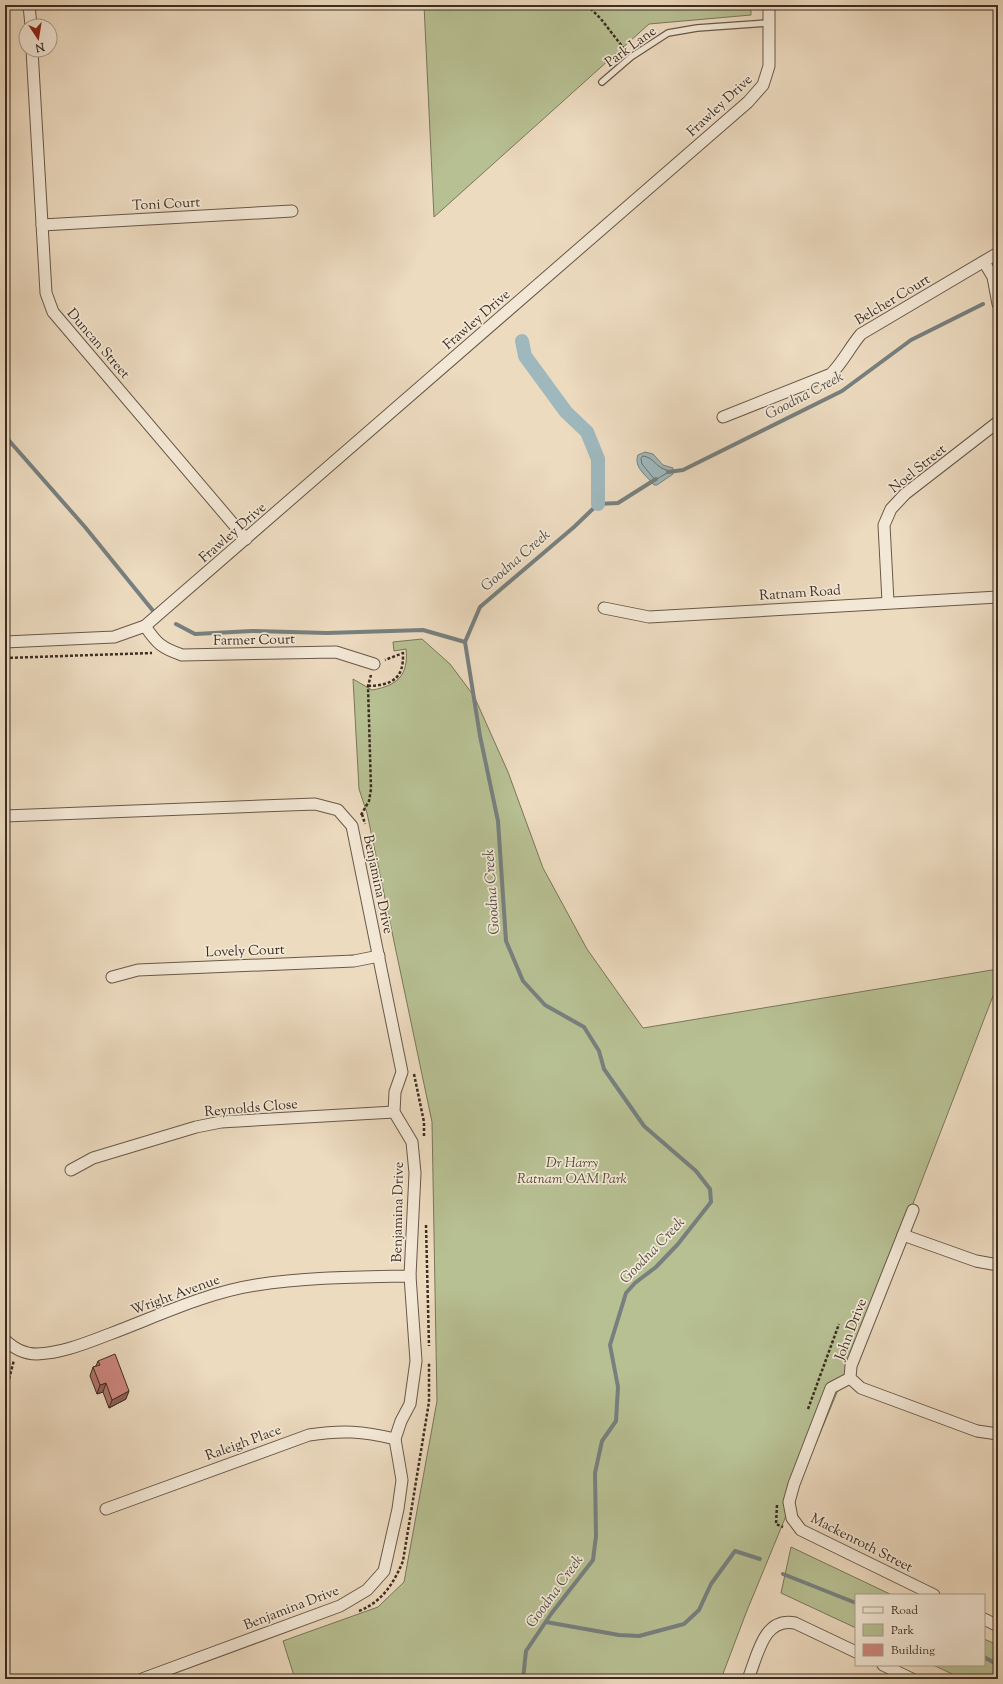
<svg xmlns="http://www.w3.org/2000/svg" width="1003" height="1684" font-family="'Sorts Mill Goudy',serif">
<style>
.green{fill:#b7c093;stroke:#7a765a}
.water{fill:#9eb8bd;stroke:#77807f}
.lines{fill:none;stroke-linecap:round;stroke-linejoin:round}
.shore{stroke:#6d726f;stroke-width:1}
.stream{stroke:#77807f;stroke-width:4}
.canal{stroke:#9eb8bd;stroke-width:14}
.service-casing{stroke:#685849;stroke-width:8}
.minor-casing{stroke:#685849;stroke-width:13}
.path{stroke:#3c2d21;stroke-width:2.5;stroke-dasharray:3 2;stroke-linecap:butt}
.service{stroke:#f3e8d6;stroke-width:5.5}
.minor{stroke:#f3e8d6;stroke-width:11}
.wall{fill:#b1746d;stroke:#3c2d21}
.shaded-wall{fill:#905e59;stroke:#3c2d21}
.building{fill:#ce877f;stroke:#3c2d21}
.labels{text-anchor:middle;stroke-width:3.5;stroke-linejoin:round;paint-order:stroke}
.street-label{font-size:14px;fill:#3c2d21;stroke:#f3e8d6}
.park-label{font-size:14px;font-style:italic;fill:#554a38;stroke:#f3e8d6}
.water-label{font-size:15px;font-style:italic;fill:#545048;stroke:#f3e8d6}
</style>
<rect width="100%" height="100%" fill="#eddbc0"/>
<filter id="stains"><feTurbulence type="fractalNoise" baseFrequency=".005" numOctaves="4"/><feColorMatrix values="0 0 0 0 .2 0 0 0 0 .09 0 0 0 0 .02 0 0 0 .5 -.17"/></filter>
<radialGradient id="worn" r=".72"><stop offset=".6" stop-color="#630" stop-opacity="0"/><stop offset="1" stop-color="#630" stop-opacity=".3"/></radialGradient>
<g class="green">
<polygon points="424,5 751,5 751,15 649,24 434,217"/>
<path d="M422,639l28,25 24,32 34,76 35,96 44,81 56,79 355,-59v14l-111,288 -141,342 -25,66h-426l-12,-38 95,-34 26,-25 33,-181 -5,-279 -65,-309 -8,-24 -6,-110 19,11c24,-4 37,-14 34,-41l-12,2 -1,-9z"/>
<polygon points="791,1547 892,1595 856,1595 856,1628 781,1593"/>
<polygon points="984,1639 998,1645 998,1679 963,1679 933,1665 984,1665"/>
</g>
<path class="water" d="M645,452l8,2 10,11 10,3v6l-16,11h-3c-7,-9 -21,-18 -16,-30z"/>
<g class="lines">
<path class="shore" d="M643,456c11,1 13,12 24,14v3l-12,7 -13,-16 -1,-5z"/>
<g class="stream">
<polyline points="5,436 85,527 154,612"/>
<polyline points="668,472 683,470 842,391 911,340 983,304"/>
<polyline points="176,624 195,634 252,631 327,633 423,630 465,642"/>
<polyline points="783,1574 856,1603"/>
<polyline points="546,1622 619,1635 639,1636 684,1624 699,1610 711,1584 735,1551 760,1559"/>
<polyline points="984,1657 998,1665"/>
<polyline points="523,1679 526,1651 551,1614 593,1560 596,1536 595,1473 602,1441 616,1421 618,1387 610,1345 626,1293 635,1283 656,1267 678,1244 711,1202 710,1189 696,1171 644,1126 604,1069 599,1051 584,1027 545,1005 523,981 506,941 498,821 480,736 465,642 480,607 574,527 598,504 618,503 656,479"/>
</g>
<polyline class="canal" points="522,341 525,356 566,412 587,432 598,459 598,504"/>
<defs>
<polyline id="service" points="602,82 631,57 668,33 697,28 769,23"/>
<g id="minor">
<polyline points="29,5 31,26"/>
<polyline points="32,50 46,293 53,312 246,539"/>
<polyline points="42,225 292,211"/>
<polyline points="984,262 993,277 998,304"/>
<path d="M723,417l108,-43c12,-12 19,-27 30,-40l137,-81"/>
<polyline points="888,602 884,525 891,509 905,494 998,422"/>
<polyline points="604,608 649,617 998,597"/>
<path d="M145,626c12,18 17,22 37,29l154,-3 38,12"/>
<polyline points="5,642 114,637 145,626 748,102 763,85 769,66 769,5"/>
<polyline points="5,816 315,804 338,810 352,826 402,1072 395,1092 394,1112 412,1142 415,1173 410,1276 416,1361 410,1404 401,1421 395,1439 402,1480 398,1509 384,1571 367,1590 340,1606 142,1679"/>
<polyline points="112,977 138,970 354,961 379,956"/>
<polyline points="71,1170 93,1158 196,1127 221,1122 394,1112"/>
<polyline points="913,1210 851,1366 850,1378 861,1388 977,1431 998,1434"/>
<polyline points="903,1235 976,1261 998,1265"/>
<path d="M5,1340c10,9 19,14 32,14 26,-1 49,-11 73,-20 48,-18 95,-41 146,-49 50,-8 104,-8 154,-9"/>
<polyline points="850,1378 831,1388 794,1484 789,1502 792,1518 801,1530 934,1595"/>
<path d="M106,1509l203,-74c33,-5 53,-4 86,4"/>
<polyline points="984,1619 998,1626"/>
<polyline points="883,1665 912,1679"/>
<path d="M748,1679c10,-24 15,-62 47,-56l61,29"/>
</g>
</defs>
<use href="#service" class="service-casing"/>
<use href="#minor" class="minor-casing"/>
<g class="path">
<polyline points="587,5 601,19 625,50"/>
<polyline points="5,658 152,653"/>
<path d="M368,686c23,-1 36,-6 35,-33l-18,7"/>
<polyline points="362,814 365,824"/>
<polyline points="361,815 369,801 371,789 368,686 371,675"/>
<polyline points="414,1074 424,1122 424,1138"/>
<polyline points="426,1225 429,1346"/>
<polyline points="5,1382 9,1379 14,1360"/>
<polyline points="808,1409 839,1324"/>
<polyline points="777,1505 776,1524 783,1527"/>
<path d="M359,1611c23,-9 35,-28 44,-50l26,-159v-39"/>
</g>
<use href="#service" class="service"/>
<use href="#minor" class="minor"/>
</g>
<polygon class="wall" points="98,1361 126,1399 109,1408 103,1392 97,1394 90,1376 93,1367 96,1366"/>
<g class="shaded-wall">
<polygon points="106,1383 103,1392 97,1394 100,1385"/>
<polygon points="129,1391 126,1399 109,1408 112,1400"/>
</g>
<polygon class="building" points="115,1354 129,1391 112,1400 106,1383 100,1385 93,1367 100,1365 98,1361"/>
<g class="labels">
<g class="street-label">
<text transform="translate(630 46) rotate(-36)" y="5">Park Lane</text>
<text transform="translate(719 105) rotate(-43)" y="5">Frawley Drive</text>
<text transform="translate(166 203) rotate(-3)" y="5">Toni Court</text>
<text transform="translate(892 299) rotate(-31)" y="5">Belcher Court</text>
<text transform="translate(476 319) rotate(-41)" y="5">Frawley Drive</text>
<text transform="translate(99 343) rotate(49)" y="5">Duncan Street</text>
<text transform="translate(917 468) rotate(-39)" y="5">Noel Street</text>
<text transform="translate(232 532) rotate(-41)" y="5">Frawley Drive</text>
<text transform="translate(800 592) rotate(-4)" y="5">Ratnam Road</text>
<text transform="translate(254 639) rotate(-1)" y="5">Farmer Court</text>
<text transform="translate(379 884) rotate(78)" y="5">Benjamina Drive</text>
<text transform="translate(245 950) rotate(-2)" y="5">Lovely Court</text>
<text transform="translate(251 1107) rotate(-5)" y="5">Reynolds Close</text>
<text transform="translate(397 1212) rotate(-89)" y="5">Benjamina Drive</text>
<text transform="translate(175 1294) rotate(-20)" y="5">Wright Avenue</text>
<text transform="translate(850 1329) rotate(-69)" y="5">John Drive</text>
<text transform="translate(243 1442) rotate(-20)" y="5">Raleigh Place</text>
<text transform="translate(862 1542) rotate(27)" y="5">Mackenroth Street</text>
<text transform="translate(291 1607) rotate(-21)" y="5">Benjamina Drive</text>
</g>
<g class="park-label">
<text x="572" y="1167">Dr Harry<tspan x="572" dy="16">Ratnam OAM Park</tspan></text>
</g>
<g class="water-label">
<text transform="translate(804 395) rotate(-28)" y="5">Goodna Creek</text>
<text transform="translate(515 560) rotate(-41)" y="5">Goodna Creek</text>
<text transform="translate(491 892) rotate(-94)" y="5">Goodna Creek</text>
<text transform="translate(652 1250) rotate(-46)" y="5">Goodna Creek</text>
<text transform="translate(554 1591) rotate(-54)" y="5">Goodna Creek</text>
</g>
</g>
<rect width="1003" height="1684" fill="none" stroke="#eddbc0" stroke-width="20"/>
<rect x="6" y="6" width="991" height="1672" fill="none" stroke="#3c2d21" stroke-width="2"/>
<rect x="10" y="10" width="983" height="1664" fill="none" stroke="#3c2d21"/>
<rect x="855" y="1594" width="130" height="72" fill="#f3e8d6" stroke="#aa9d8e"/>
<rect x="863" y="1607" width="20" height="6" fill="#f3e8d6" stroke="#aa9d8e"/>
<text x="891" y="1614" font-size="12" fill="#3c2d21">Road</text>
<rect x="863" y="1624" width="20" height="12" fill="#b7c093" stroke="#aa9d8e"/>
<text x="891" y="1634" font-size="12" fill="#3c2d21">Park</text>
<rect x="863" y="1644" width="20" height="12" fill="#ce877f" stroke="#aa9d8e"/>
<text x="891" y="1654" font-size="12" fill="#3c2d21">Building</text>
<g transform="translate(38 38) rotate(168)"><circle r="19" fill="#f3e8d6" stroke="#aa9d8e"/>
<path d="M0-3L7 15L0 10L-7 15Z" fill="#8f2418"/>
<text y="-6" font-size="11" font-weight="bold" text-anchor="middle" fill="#3c2d21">N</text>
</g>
<rect width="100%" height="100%" filter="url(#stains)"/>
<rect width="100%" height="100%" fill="url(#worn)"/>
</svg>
